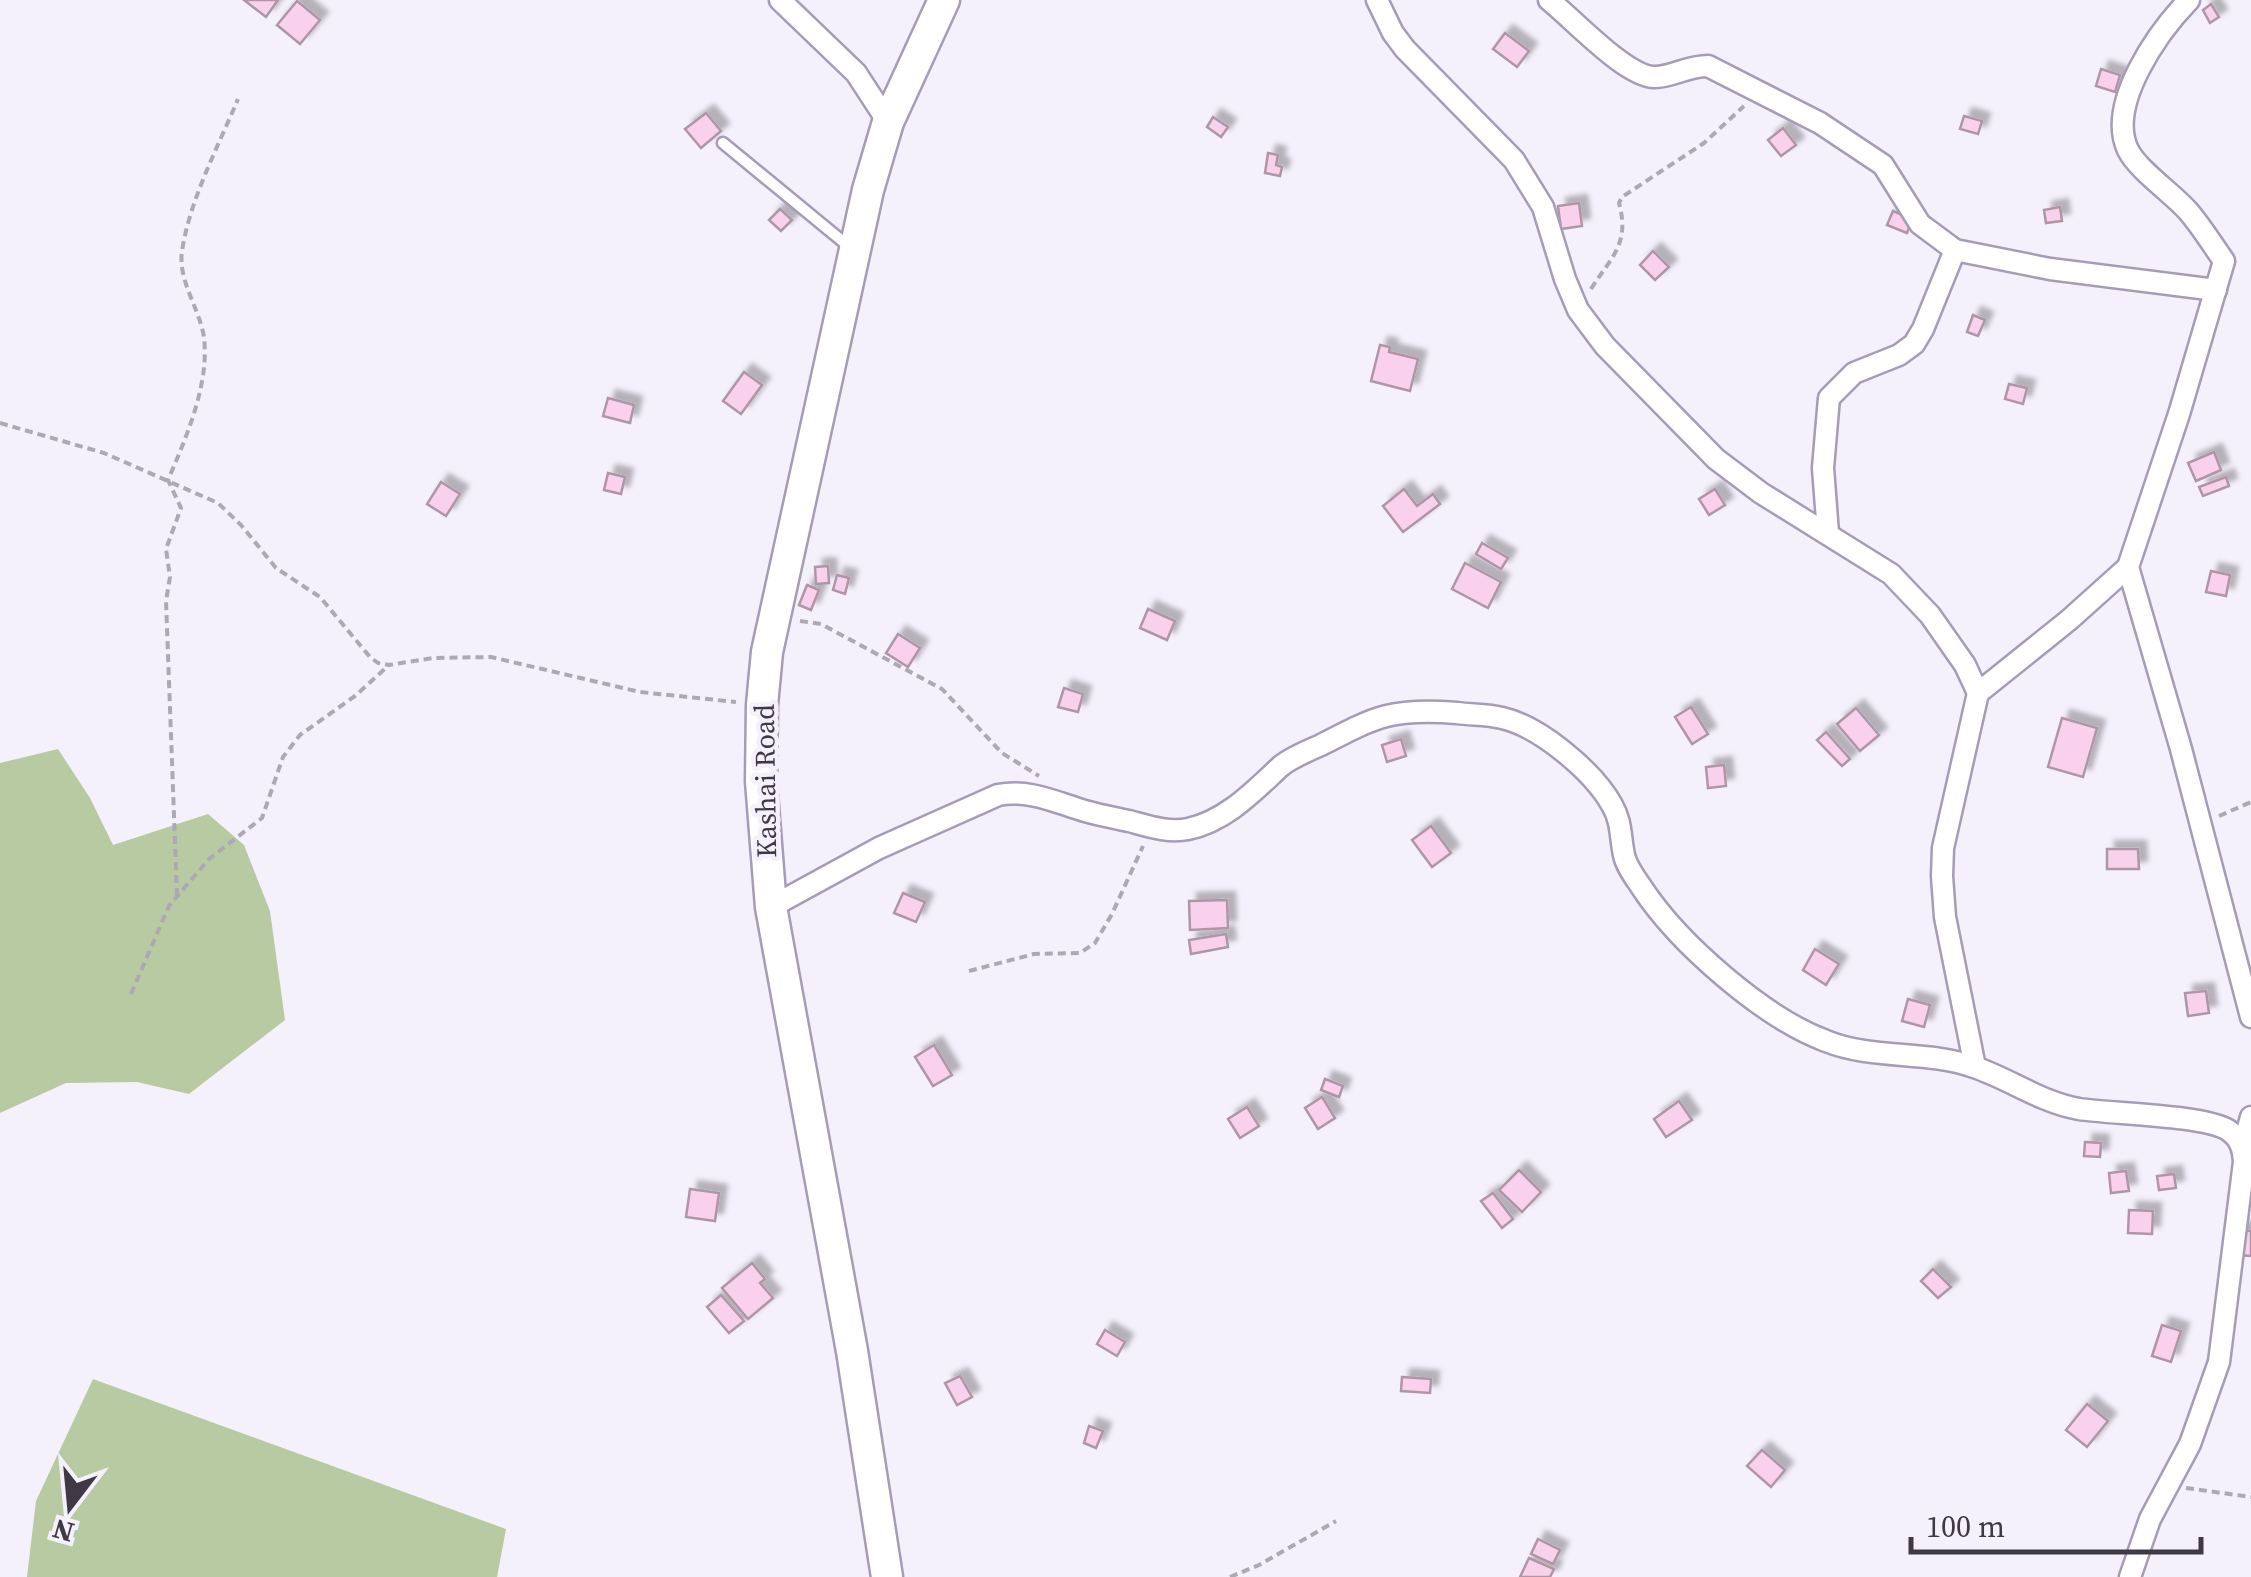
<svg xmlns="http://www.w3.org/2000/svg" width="2251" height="1577" font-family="'Source Serif 4',serif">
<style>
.forest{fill:#b8caa1}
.building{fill:#fad1ed;stroke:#af96a7;stroke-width:2.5;filter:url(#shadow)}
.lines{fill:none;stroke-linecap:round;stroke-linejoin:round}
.lane-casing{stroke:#a79cb5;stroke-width:15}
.street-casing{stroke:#a79cb5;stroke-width:25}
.secondary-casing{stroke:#a79cb5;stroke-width:35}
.path{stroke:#ada8b3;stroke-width:4;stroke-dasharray:8 5;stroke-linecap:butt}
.lane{stroke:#fff;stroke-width:10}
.street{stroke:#fff;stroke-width:20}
.secondary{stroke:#fff;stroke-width:30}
.labels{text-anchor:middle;stroke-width:9;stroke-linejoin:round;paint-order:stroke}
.street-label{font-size:28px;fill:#3e3944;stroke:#f5f1fc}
</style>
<defs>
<filter id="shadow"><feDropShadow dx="8" dy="-8" stdDeviation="2.5" flood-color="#0004"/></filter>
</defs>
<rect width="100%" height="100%" fill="#f5f1fc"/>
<g class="forest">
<polygon points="58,749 90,798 113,845 208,814 244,845 270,911 285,1020 189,1094 137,1082 66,1083 0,1113 0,763"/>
<polygon points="93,1379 506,1529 497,1577 27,1577 36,1501"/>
</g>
<g class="building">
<polygon points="244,0 278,0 266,17"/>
<polygon points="297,1 320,20 300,44 277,25"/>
<polygon points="2211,4 2219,17 2210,23 2203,10"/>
<polygon points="1505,33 1529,51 1517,67 1493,49"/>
<polygon points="2101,69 2120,75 2115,92 2096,86"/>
<polygon points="706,113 721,131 701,148 685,129"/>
<polygon points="1964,116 1982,121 1978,134 1960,129"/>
<polygon points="1213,117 1228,127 1221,137 1207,127"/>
<polygon points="1783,128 1796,145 1781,156 1768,140"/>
<polygon points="1268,153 1278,155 1276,165 1282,167 1280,176 1265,173"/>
<polygon points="1579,203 1582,226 1561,229 1558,206"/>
<polygon points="2060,207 2062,221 2046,223 2044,210"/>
<polygon points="780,209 792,220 781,231 769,220"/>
<polygon points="1893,211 1912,219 1907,233 1887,225"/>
<polygon points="1653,251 1669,267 1655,280 1640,265"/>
<polygon points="1973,315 1985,320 1978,336 1967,332"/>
<polygon points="1380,345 1390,347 1389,352 1418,359 1410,391 1371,381"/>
<polygon points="744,372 762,385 741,414 723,401"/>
<polygon points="2009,384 2027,388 2023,404 2005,399"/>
<polygon points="608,398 634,405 630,423 603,416"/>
<polygon points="2214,452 2221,470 2196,481 2188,463"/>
<polygon points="608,473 625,477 621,494 604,490"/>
<polygon points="2226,477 2229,486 2203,496 2199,487"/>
<polygon points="441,482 460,494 446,516 427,504"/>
<polygon points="1404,489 1417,506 1433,494 1440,504 1403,532 1383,506"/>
<polygon points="1715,489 1725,505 1709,515 1699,499"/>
<polygon points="1482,543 1508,558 1501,569 1476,554"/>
<polygon points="1465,563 1501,582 1488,608 1452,589"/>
<polygon points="828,566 829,583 816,584 815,567"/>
<polygon points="2211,571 2230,575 2226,596 2206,592"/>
<polygon points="837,575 849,578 845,594 833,590"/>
<polygon points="807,585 819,590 811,610 799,605"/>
<polygon points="1148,609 1175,621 1167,640 1140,628"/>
<polygon points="898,634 920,648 908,667 886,653"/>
<polygon points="1064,688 1083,694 1078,712 1058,707"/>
<polygon points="1691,707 1708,734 1692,744 1675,717"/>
<polygon points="1856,708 1879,735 1860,751 1837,724"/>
<polygon points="2062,718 2097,728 2083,777 2048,767"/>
<polygon points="1826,732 1850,759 1842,766 1817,740"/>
<polygon points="1401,739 1406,756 1387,762 1382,745"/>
<polygon points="1724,765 1726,786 1708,788 1706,767"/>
<polygon points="1431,826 1451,853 1432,867 1412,840"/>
<polygon points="2107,849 2138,849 2139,869 2107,869"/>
<polygon points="903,893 925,902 916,922 894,913"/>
<polygon points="1227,900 1228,928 1190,930 1189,901"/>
<polygon points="1226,934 1228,947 1191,954 1189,940"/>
<polygon points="1815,949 1839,964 1826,985 1803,970"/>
<polygon points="2206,991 2209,1013 2188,1016 2185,993"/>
<polygon points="1908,999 1930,1005 1924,1027 1902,1021"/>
<polygon points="934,1045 952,1075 933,1086 915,1057"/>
<polygon points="1325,1079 1343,1086 1339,1097 1321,1090"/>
<polygon points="1322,1097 1335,1118 1318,1129 1305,1108"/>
<polygon points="1679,1101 1692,1120 1666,1137 1654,1119"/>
<polygon points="1247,1107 1259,1126 1240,1138 1228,1119"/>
<polygon points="2085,1142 2101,1143 2100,1157 2084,1156"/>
<polygon points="1519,1170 1541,1192 1522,1212 1499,1190"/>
<polygon points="2126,1171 2129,1191 2111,1193 2109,1173"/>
<polygon points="2174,1174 2176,1188 2159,1190 2157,1176"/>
<polygon points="690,1189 719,1193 715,1221 686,1217"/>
<polygon points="1493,1193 1513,1219 1502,1228 1481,1201"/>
<polygon points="2129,1210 2153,1211 2152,1234 2128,1233"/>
<polygon points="2238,1230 2251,1231 2251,1256 2236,1255"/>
<polygon points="752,1263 765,1279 760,1283 773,1298 748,1319 722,1288"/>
<polygon points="1933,1269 1951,1287 1938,1298 1921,1281"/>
<polygon points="721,1295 744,1321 729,1333 707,1307"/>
<polygon points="2162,1325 2181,1331 2171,1362 2152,1356"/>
<polygon points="1105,1330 1125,1342 1117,1356 1097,1344"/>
<polygon points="960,1376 972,1397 957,1405 945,1383"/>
<polygon points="1402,1377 1431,1379 1430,1393 1401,1391"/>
<polygon points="2087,1404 2108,1421 2087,1447 2066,1430"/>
<polygon points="1089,1426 1103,1431 1096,1448 1084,1443"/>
<polygon points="1762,1450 1785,1470 1771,1487 1747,1466"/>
<polygon points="1538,1539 1560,1550 1553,1564 1531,1554"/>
<polygon points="1529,1558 1554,1569 1550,1577 1520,1577"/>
</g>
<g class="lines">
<defs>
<polyline id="lane" points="723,143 852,249"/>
<g id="street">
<polyline points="780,0 856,73 888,122"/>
<polyline points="1377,0 1393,33 1405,49 1514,160 1543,207 1565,279 1578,310 1605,346 1716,459 1761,493 1891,574 1930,615 1965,665 1978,693"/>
<path d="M1549,0c24,19 78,78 106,77 17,0 32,-11 53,-11l112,57 63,42 37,59 35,26 95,19 166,21"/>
<polyline points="1828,533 1823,468 1829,398 1854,373 1899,355 1914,344 1923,329 1955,250"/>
<polyline points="2128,567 2181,749 2251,1017"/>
<path d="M771,907l108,-59 119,-53c31,-6 57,7 87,16 14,4 30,7 44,10 19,5 39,12 59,8 38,-8 66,-38 93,-63 11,-9 27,-15 40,-21 56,-29 71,-37 136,-32 14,2 31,1 45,5 37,8 91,53 110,87 10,17 8,32 12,50 2,11 12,24 18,33 37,56 122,130 184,153 47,19 100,9 148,26 36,12 66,35 105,42 33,5 124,6 149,21 12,8 15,18 16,32l-25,200 -29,82 -40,75 -20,58"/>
<path d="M1975,1067l-30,-150 -3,-41 1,-28 35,-155 91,-73 59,-53 51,-153 45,-153c-12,-17 -23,-35 -36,-50 -16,-18 -50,-41 -60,-61 -22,-46 31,-119 61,-150"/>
<polyline points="2243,1147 2251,1117"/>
</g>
<polyline id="secondary" points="887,1577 852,1351 771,907 761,781 762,705 767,652 868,190 888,122 944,0"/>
</defs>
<use href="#lane" class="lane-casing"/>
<use href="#street" class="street-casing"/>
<use href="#secondary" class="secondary-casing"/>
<g class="path">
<path d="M1591,289c21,-33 39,-45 28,-86l3,-6 82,-54 40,-37"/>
<polyline points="0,423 104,453 218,503 241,525 276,568 320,597 370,657 378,663 389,665 433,658 491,657 640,692 736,702"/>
<polyline points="800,621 821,624 942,689 1002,753 1039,776"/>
<polyline points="2219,816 2251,802"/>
<path d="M177,896l-11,-295 4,-24 -4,-28 15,-41 -13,-28c18,-42 44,-101 35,-148 -6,-27 -25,-53 -21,-81 8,-52 36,-104 56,-152"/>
<polyline points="969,971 1034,954 1080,953 1095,943 1112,914 1143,846"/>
<polyline points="131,994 169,906 209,859 262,818 283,757 300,735 355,696 389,665"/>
<polyline points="2186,1488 2251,1497"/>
<polyline points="1230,1577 1259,1565 1336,1521"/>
</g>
<use href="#lane" class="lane"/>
<use href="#street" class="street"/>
<use href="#secondary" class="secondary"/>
</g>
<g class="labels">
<g class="street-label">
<text transform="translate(765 781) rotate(-91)" y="10">Kashai Road</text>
</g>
</g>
<g transform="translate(70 1507) rotate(196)" stroke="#f5f1fc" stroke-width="8" paint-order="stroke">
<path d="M0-8L18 38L0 25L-18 38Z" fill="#3e3944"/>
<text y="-15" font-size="28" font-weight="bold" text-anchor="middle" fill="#3e3944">N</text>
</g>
<path d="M1911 1537v15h290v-15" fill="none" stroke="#3e3944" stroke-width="5"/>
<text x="1926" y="1537" font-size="30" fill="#3e3944" stroke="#f5f1fc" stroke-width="8" paint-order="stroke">100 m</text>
</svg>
